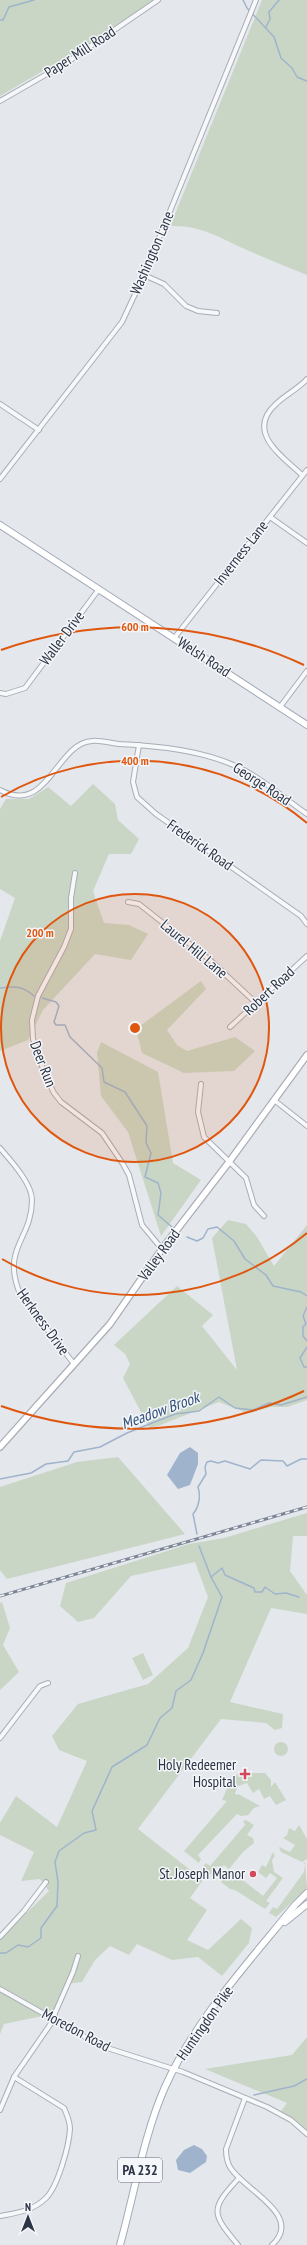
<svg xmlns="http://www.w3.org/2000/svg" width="307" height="2245" font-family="'PT Sans Narrow',sans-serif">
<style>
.green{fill:#c9d6c5}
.water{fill:#9fb4cc}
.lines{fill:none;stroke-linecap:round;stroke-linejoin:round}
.stream{stroke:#9fb4cc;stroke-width:1.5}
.minor-casing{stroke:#a9aeb7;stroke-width:6}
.secondary-casing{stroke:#a9aeb7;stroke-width:8}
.primary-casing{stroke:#a3abb8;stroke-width:8}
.minor{stroke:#f7f8fa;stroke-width:4}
.secondary{stroke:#fff;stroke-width:5.5}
.primary{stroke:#fff;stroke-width:6}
.rail-casing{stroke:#7d8696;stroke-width:3}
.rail{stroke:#f4f6f9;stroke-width:1.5;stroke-dasharray:4.5;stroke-linecap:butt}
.ring{fill:none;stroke:#df570f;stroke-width:2}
.poi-dot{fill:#d1495b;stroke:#f4f6f9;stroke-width:1.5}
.labels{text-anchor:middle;stroke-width:3;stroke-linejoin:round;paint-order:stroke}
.shield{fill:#f4f6f9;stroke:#676e7b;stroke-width:1}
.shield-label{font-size:14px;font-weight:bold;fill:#2b3445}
.street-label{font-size:15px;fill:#2b3445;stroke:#f4f6f9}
.poi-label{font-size:15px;fill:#2b3445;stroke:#f4f6f9;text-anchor:end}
.water-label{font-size:16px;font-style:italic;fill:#34527a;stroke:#f4f6f9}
.centre{fill:#df570f;stroke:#f4f6f9;stroke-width:2}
.ring-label{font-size:12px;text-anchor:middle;font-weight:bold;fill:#df570f;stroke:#f4f6f9;stroke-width:3;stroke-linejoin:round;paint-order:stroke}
</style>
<rect width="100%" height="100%" fill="#e4e7ec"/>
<g class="green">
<polygon points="0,0 153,0 84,47 0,96"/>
<path d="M262,0h45v275c-20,-8 -40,-16 -60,-25 -25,-11 -46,-25 -75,-24l-1,-2z"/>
<polygon points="93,784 115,804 118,820 139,839 131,854 109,854 93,891 104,923 129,925 148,934 131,960 95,954 43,1010 28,1040 0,1051 0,941 15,898 0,889 0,809 6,799 29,799 48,787 71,806"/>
<polygon points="201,981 206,989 167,1030 177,1045 187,1051 235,1037 255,1051 234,1071 184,1073 142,1053 136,1029"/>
<polygon points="101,1042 158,1072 173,1163 201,1180 161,1236 128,1132 101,1096 97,1053"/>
<polygon points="228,1220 246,1224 257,1237 274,1266 307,1225 307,1400 287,1407 270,1407 247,1413 219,1402 150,1429 123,1378 130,1364 125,1354 114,1345 177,1286 213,1315 202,1326 237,1370 212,1238"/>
<polygon points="118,1457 185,1534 7,1579 0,1570 0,1487 77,1462"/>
<polygon points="307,1513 307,1536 293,1536 290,1571 307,1595 307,1614 271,1608 230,1702 283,1714 282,1728 275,1730 266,1723 221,1719 138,1829 203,1880 190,1898 207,1910 187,1940 208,1950 241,1919 252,1928 249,1943 222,1976 198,1957 172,1960 137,1944 129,1955 110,1946 95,1960 82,1982 65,1984 52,2014 4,2024 0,2034 0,1939 49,1891 40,1879 21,1881 34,1852 0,1835 0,1823 16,1796 57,1827 87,1761 59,1750 52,1736 78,1704 148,1684 188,1648 208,1597 195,1562 131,1576 94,1618 78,1622 60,1606 66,1583 189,1544 224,1538"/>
<polygon points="2,1602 10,1628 3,1645 19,1672 0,1690 0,1603"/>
<polygon points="143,1653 153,1675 143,1680 132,1658"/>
<circle cx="281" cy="1749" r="7"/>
<polygon points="238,1773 265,1773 271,1780 271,1787 275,1782 286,1800 276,1805 270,1796 264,1799 259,1789 253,1793 247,1783 238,1786 235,1793 236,1795 238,1794 260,1806 254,1808 248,1815 241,1816 237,1814 198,1855 201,1859 199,1863 184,1851 227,1801 222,1800 233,1775 237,1775"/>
<polygon points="246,1820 254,1825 247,1835 253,1838 254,1843 243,1852 229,1869 224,1865 221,1868 217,1866 213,1872 217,1875 214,1877 202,1868 206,1863 210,1866 245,1825 243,1821"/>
<polygon points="299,1825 307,1839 307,1859 302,1862 281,1852 279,1847 290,1852 295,1845 283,1838 287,1835 289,1828 295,1831"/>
<polygon points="273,1852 275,1856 272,1860 274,1872 283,1878 266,1901 270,1903 265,1909 235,1890 230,1889 221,1882 229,1869 263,1896 277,1878 270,1873 266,1878 258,1872 262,1865 266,1867"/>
<polygon points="305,1862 307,1888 276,1917 269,1913 273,1907 277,1909 304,1872 305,1864 303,1863"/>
<polygon points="307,2037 307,2131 281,2111 287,2103 205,2069 292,2055"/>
</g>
<g class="water">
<polygon points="190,1447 198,1453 198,1464 190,1485 178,1489 167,1475 180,1453"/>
<polygon points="194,2145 202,2149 207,2156 206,2162 190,2173 178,2170 176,2160 184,2150"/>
</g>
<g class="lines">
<g class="stream">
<polyline points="243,0 247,8 274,37 281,58 292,68 297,77 307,81"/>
<polyline points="0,20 3,20 9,7 34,0"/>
<polyline points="266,27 270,19 269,12 279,0"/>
<path d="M0,988c15,-2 23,-2 34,8"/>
<polyline points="42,998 56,1002 59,1006 54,1022 56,1025 65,1025 70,1037 102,1068 104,1082 125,1092 147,1126 146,1143 151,1153 145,1177 158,1183 161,1193 158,1215 172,1227"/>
<polyline points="187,1237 197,1241 203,1238 208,1229 217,1227 234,1241 245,1259 266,1275 273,1286 301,1292 307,1296"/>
<polyline points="307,1307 303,1316 306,1324 303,1327 303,1336 307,1341"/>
<polyline points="307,1347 300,1358 304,1367 307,1367"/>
<polyline points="0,1479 31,1473 46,1464 68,1461 74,1452 100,1447 127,1433 175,1414 199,1411 219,1397 235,1408 253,1410 269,1403 281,1405 307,1397"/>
<path d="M197,1534l-4,-20c6,-7 8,-18 5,-27l8,-13 -1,-7 2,-5 4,-1 7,2 7,-2 25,8 11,-9 22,1 4,5 14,-7h6"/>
<polyline points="211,1577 222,1568 225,1575 254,1588 255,1592 262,1592 265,1587 275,1594 286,1593 299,1597"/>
<polyline points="0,1953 6,1953 18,1945 28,1947 41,1938 41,1928 57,1906 58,1882 55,1862 59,1851 84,1833 96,1830 92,1811 112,1767 147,1745 160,1718 172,1708 176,1691 191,1680 203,1653 222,1597 211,1577 199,1546"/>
<polyline points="254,2095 294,2086 307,2079"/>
</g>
<defs>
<g id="minor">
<polyline points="0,101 66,63 158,0"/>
<polyline points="144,275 164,284 186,306 198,311 217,313"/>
<polyline points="0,404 39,430"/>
<path d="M302,475c-20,-19 -57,-43 -26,-71 9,-9 22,-15 31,-25"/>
<polyline points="0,479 122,322 144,275 256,0"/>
<polyline points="270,517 307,543"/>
<polyline points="175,637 307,470"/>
<polyline points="0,693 6,694 25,688 99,589"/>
<polyline points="280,707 307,671"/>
<polyline points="139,745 133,782 137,797 156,814 301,916 307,924"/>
<path d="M0,790c48,26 56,-47 92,-49 8,-1 18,2 27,3 39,2 84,6 121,24 23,11 45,31 67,46"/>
<polyline points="75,873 71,898 71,929 64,947 38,996 32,1020 33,1039 45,1075 54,1093 61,1102 102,1133 123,1164 129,1175 142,1225 162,1249"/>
<polyline points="128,902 139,904 210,960 256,1003"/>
<polyline points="230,1027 307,956"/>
<polyline points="201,1084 198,1112 204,1137 246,1178 254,1205 264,1216"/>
<polyline points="274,1100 307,1126"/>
<path d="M0,1148c10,12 32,35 32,52 0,40 -31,47 -12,94l54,70"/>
<polyline points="0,1738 40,1686 48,1683"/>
<polyline points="0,1937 24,1911 46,1882"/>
<polyline points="0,1989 101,2046 183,2072 267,2107 291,2120 307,2134"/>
<path d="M245,2098l-19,51c0,6 1,13 4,18 12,22 75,48 42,78"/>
<polyline points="0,2110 14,2077 54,2019 55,2013 73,1972 78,1956"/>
<path d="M0,2216c16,-3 33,-5 46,-18 12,-12 23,-52 24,-69 0,-8 -3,-14 -6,-21l-50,-31"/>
<path d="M238,2245c-27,-32 -28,-36 1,-67"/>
</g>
<polyline id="secondary" points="0,1447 110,1324 162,1249 229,1162 307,1055"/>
<g id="primary">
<polyline points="0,525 307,725"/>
<polyline points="285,1922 307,1904"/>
<path d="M120,2245c14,-50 24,-111 45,-158 30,-67 84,-125 130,-182l12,-12"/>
</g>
</defs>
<use href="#minor" class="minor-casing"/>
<use href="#secondary" class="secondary-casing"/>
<use href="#primary" class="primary-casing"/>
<use href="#minor" class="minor"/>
<use href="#secondary" class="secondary"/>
<use href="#primary" class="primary"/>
<defs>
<polyline id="rail" points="0,1596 307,1507"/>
</defs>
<use href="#rail" class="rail-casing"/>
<use href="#rail" class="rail"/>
</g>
<circle cx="135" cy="1028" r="134" fill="#df570f" fill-opacity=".12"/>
<g class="ring">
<circle cx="135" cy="1028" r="134"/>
<path d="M307 1233A267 267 0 0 1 2 1259M1 797A267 267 0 0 1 307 823"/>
<path d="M304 1391A401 401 0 0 1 1 1406M1 650A401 401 0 0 1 304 665"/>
</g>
<g class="poi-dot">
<path d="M243 1768h4v4h4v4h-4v4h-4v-4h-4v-4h4z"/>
<circle cx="253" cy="1874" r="4"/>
</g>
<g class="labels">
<rect class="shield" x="118" y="2158" width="44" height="24" rx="3"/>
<g class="shield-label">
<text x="140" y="2175">PA 232</text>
</g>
<g class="street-label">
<text transform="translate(80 52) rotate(-33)" y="5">Paper Mill Road</text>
<text transform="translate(152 253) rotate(-67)" y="5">Washington Lane</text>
<text transform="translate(241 553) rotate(-52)" y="5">Inverness Lane</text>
<text transform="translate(62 638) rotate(-53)" y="5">Waller Drive</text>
<text transform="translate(204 657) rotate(33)" y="5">Welsh Road</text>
<text transform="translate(262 784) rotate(33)" y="5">George Road</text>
<text transform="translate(200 845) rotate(35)" y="5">Frederick Road</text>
<text transform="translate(194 949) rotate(40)" y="5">Laurel Hill Lane</text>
<text transform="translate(269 991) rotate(-43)" y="5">Robert Road</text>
<text transform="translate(43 1064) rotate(69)" y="5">Deer Run</text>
<text transform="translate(159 1255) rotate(-54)" y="5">Valley Road</text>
<text transform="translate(43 1322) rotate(54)" y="5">Herkness Drive</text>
<text transform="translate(205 2023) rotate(-55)" y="5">Huntingdon Pike</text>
<text transform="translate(76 2030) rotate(28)" y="5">Moredon Road</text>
</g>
<g class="poi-label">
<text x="236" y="1770">Holy Redeemer<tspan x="236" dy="17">Hospital</tspan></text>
<text x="245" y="1879">St. Joseph Manor</text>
</g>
<g class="water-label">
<text transform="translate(160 1410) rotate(-20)" y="6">Meadow Brook</text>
</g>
</g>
<circle cx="135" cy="1028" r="6" class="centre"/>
<g class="ring-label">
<text x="135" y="631">600 m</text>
<text x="135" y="765">400 m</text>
<text x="40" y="937">200 m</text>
</g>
<g transform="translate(28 2217)" stroke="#f4f6f9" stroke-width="3" paint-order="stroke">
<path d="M0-3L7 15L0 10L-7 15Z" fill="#2b3445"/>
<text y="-6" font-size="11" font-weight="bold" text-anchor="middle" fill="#2b3445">N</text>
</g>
</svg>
